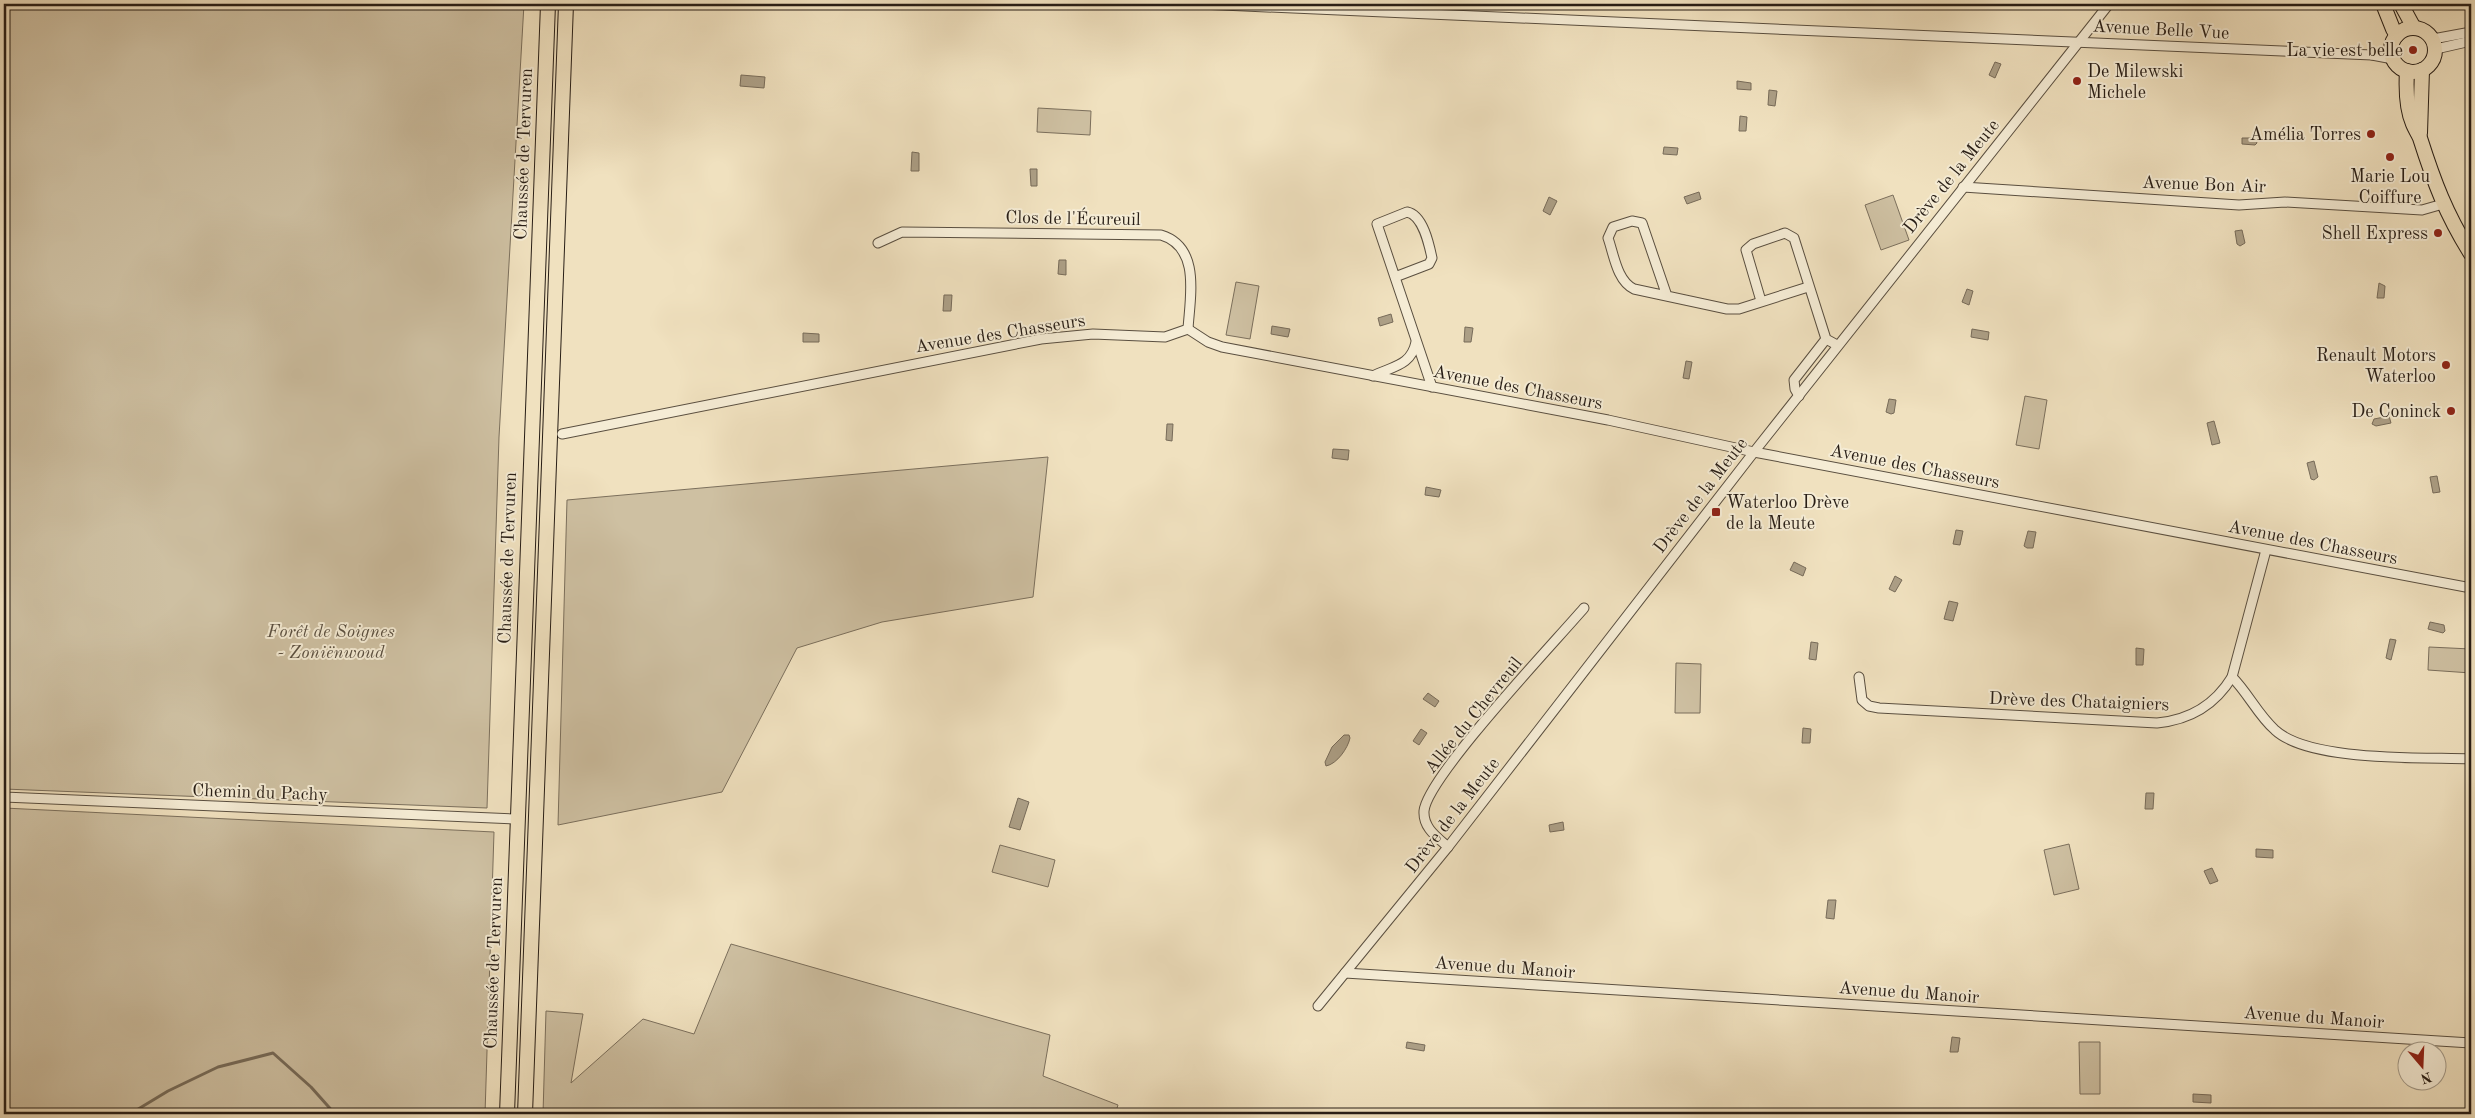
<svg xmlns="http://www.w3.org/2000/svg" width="2475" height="1118" font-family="'Old Standard TT',serif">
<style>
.green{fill:#cec0a2;stroke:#7b6f5c}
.water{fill:#ac9f86;stroke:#776b59}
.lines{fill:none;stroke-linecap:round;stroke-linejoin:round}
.stream{stroke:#776b59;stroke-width:3}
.minor-casing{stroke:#5a4f40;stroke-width:11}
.primary-casing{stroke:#281e16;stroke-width:16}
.trunk-casing{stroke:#281e16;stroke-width:16}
.minor{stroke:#f5ecd5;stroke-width:9}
.primary{stroke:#f0e1bf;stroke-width:14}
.trunk{stroke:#f0e1bf;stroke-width:14}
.poi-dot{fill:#8f2418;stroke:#f5ecd5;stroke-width:2}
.labels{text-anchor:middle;stroke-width:4;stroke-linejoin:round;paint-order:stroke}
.street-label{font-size:18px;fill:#281e16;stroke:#f5ecd5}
.poi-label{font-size:18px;fill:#281e16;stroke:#f5ecd5;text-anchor:end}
.park-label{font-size:18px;font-style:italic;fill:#5a4f40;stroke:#f5ecd5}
</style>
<rect width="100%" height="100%" fill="#f0e1bf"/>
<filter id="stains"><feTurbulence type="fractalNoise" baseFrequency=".004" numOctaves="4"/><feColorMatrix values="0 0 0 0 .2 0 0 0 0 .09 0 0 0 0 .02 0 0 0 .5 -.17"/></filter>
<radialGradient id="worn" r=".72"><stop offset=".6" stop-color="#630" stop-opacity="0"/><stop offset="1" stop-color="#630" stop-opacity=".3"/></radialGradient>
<g class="green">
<polygon points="4,4 524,4 499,437 487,808 4,789"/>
<polygon points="1038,108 1091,111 1090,135 1037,132"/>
<polygon points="1893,195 1909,240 1881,250 1865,205"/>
<polygon points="1236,282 1259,286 1250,339 1226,335"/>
<polygon points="2025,396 2047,400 2039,449 2016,445"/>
<polygon points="1048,457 1033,597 882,622 797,648 722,792 558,825 567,500"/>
<polygon points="2429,647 2471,649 2471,673 2428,670"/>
<polygon points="1676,663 1701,664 1700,713 1675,713"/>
<polygon points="4,808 494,832 485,1114 4,1114"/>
<polygon points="2069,844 2079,889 2054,895 2044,850"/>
<polygon points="1000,845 1055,860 1048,887 992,872"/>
<polygon points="731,944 1050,1035 1043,1076 1118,1105 1115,1114 543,1114 546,1011 583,1014 571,1083 643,1019 694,1034"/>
<polygon points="2079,1042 2100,1042 2100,1094 2080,1094"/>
</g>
<g class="water">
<polygon points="1995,62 2001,64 1995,78 1989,75"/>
<polygon points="741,75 765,77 764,88 740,86"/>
<polygon points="1737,81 1751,83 1751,90 1737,89"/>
<polygon points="1769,90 1777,91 1775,106 1768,105"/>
<polygon points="1740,116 1747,117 1746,131 1739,131"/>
<polygon points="2242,138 2255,138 2257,143 2255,145 2242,144"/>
<polygon points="1664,147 1678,148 1677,155 1663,154"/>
<polygon points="912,152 919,153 919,171 911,171"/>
<polygon points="1030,169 1037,169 1037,186 1031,186"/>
<polygon points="1699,192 1701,199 1687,204 1684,197"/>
<polygon points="1549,197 1557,201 1550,215 1543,211"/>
<polygon points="2242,230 2245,243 2240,246 2237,244 2235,231"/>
<polygon points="1059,260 1066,260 1066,275 1058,274"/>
<polygon points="2379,283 2385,286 2384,298 2377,298"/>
<polygon points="1967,289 1973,291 1969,305 1962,302"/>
<polygon points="944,295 952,295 951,311 943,311"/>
<polygon points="1391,314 1393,322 1380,326 1378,318"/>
<polygon points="1272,326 1290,329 1288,337 1271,334"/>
<polygon points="1465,327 1473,328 1471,342 1464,342"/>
<polygon points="1972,329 1989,332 1988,340 1971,337"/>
<polygon points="803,333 819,334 819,342 803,342"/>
<polygon points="1686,361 1692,362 1689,379 1683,378"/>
<polygon points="1889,399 1896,400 1894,413 1891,414 1886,412"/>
<polygon points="2389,416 2391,423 2376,426 2372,424 2374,419"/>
<polygon points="2214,421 2220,443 2212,445 2207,423"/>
<polygon points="1167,424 1173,424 1172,441 1166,440"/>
<polygon points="1333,449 1349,450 1348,460 1332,458"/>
<polygon points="2314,461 2318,477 2314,480 2311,479 2307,463"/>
<polygon points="2437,476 2440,492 2433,493 2430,477"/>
<polygon points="1426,487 1441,490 1439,497 1425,495"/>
<polygon points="1956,530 1963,531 1960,545 1953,544"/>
<polygon points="2028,531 2036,532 2033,548 2027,548 2024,546"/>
<polygon points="1794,562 1806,568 1803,576 1790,570"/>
<polygon points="1895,576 1902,580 1895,592 1889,589"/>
<polygon points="1949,601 1958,603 1953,621 1944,619"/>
<polygon points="2430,622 2444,625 2445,631 2443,633 2428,629"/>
<polygon points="2390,639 2396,640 2391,660 2386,658"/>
<polygon points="1811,642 1818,643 1816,660 1809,659"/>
<polygon points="2136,648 2144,649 2143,665 2136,665"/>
<polygon points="1428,693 1439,701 1435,707 1423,699"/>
<polygon points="1803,728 1811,729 1810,743 1802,743"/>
<polygon points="1421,729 1427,733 1419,745 1413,741"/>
<path d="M1344,735h5l1,3c-2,10 -13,26 -24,28l-1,-4 7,-15z"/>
<polygon points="2146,793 2154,793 2153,809 2145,809"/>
<polygon points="1018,798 1029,802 1020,830 1009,827"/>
<polygon points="1563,822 1564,830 1550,832 1549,825"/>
<polygon points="2256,849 2273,850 2273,858 2256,857"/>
<polygon points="2212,868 2218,881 2210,884 2204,871"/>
<polygon points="1828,900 1836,900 1834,919 1826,918"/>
<polygon points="1952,1037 1960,1038 1958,1052 1950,1052"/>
<polygon points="1407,1042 1425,1045 1424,1051 1406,1048"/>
<polygon points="2193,1094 2211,1095 2211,1103 2193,1102"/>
</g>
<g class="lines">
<polyline class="stream" points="130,1114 168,1091 218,1067 273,1053 311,1087 335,1114"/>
<defs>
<g id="minor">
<polyline points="1200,4 2372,55 2393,59"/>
<polyline points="2433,39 2471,32"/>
<polyline points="2436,49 2471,41"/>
<polyline points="2372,55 2391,50"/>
<polyline points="1963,187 2239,205 2285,202 2422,210 2443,204"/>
<path d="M878,243l24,-11 259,3c40,12 29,62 27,94"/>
<path d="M1395,277l34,-13 3,-6c-3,-14 -9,-43 -25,-46l-30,12 55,163"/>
<path d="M1667,296l-25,-73 -10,-2 -19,6 -5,11c6,17 9,43 26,51l93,20h12l69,-22"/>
<polyline points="1761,301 1746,250 1753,244 1785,233 1794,238 1826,339 1837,345"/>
<path d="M1373,376c20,-10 38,-10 43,-34"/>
<polyline points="1799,396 1795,389 1794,380 1826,339"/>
<polyline points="562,434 1041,339 1093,334 1165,337 1188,329 1208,342 1222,347 1608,420 1754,452 2471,588"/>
<path d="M1859,677l3,23 7,6 10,2 278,15c32,-3 58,-18 75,-46l34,-127"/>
<path d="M2232,677c16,16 26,38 43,53 34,32 148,27 196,29"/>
<polyline points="4,797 516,819"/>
<path d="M1448,847c-11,-10 -25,-19 -24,-36 3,-34 131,-169 160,-203"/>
<polyline points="1345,973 2471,1043"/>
<polyline points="1318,1006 1448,847 1754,452 2109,4"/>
</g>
<g id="primary">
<polyline points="2383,4 2393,29 2397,35"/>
<polyline points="2401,4 2414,28"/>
<circle cx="2413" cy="50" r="22"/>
<path d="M2407,71c-1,17 -1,37 6,53 2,5 5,9 7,14 14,44 26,76 51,116"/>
<polyline points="2420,133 2422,70"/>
</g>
<g id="trunk">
<polyline points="507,1114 548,4"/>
<polyline points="525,1114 566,4"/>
</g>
</defs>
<use href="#minor" class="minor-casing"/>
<use href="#primary" class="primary-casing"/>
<use href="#trunk" class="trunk-casing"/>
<use href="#minor" class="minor"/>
<use href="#primary" class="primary"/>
<use href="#trunk" class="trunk"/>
</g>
<g class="poi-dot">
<circle cx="2413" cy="50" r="5"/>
<circle cx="2077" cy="81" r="5"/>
<circle cx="2371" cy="134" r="5"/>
<circle cx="2390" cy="157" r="5"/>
<circle cx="2438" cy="233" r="5"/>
<circle cx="2446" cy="365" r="5"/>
<circle cx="2451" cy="411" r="5"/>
<rect x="1711" y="507" width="10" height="10" rx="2.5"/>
</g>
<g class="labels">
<g class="street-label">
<text transform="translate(2161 29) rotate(3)" y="6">Avenue Belle Vue</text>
<text transform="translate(523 154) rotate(-88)" y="6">Chaussée de Tervuren</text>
<text transform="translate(1951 176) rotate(-51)" y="6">Drève de la Meute</text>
<text transform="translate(2204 184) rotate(2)" y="6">Avenue Bon Air</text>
<text transform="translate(1073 218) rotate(1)" y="6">Clos de l'Écureuil</text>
<text transform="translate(1000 333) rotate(-9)" y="6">Avenue des Chasseurs</text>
<text transform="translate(1518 387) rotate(11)" y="6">Avenue des Chasseurs</text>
<text transform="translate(1915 466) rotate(11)" y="6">Avenue des Chasseurs</text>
<text transform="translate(1700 495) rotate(-52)" y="6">Drève de la Meute</text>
<text transform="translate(2313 542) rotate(11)" y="6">Avenue des Chasseurs</text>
<text transform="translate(507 558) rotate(-88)" y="6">Chaussée de Tervuren</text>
<text transform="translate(2079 701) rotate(2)" y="6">Drève des Chataigniers</text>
<text transform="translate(1473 715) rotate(-51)" y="6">Allée du Chevreuil</text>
<text transform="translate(260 792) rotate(2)" y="6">Chemin du Pachy</text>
<text transform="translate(1452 815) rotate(-52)" y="6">Drève de la Meute</text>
<text transform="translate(493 963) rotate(-88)" y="6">Chaussée de Tervuren</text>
<text transform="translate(1505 967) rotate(4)" y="6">Avenue du Manoir</text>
<text transform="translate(1909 992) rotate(4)" y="6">Avenue du Manoir</text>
<text transform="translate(2314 1017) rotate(4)" y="6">Avenue du Manoir</text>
</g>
<g class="poi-label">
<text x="2403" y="56">La vie est belle</text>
<text x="2087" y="77" text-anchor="start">De Milewski<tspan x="2087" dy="21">Michele</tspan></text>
<text x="2361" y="140">Amélia Torres</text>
<text x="2390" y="182" text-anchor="middle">Marie Lou<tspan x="2390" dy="21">Coiffure</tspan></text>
<text x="2428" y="239">Shell Express</text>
<text x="2436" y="361">Renault Motors<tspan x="2436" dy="21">Waterloo</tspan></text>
<text x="2441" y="417">De Coninck</text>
<text x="1726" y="508" text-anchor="start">Waterloo Drève<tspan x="1726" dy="21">de la Meute</tspan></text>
</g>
<g class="park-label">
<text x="331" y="637">Forêt de Soignes<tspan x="331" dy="21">- Zoniënwoud</tspan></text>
</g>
</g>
<rect width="2475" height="1118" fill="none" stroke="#f0e1bf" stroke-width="20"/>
<rect x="5" y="5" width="2465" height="1108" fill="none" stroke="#281e16" stroke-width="2.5"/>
<rect x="10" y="10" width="2455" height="1098" fill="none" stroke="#281e16"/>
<g transform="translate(2422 1066) rotate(161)"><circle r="24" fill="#f5ecd5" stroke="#a39a89"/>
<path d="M0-4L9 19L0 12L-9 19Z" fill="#8f2418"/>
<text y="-8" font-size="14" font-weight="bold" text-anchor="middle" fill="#281e16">N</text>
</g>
<rect width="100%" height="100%" filter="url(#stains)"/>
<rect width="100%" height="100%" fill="url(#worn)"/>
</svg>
